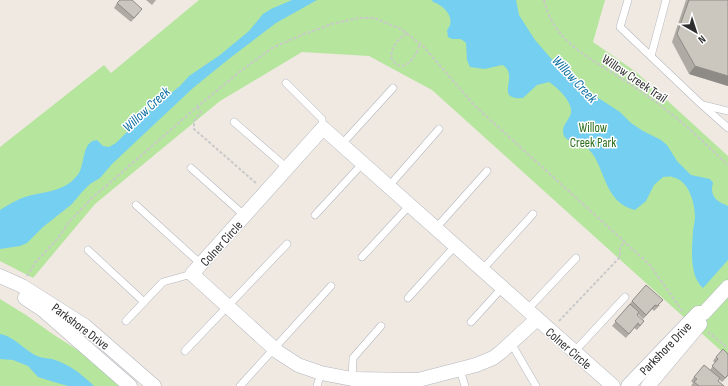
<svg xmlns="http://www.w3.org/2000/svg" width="728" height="386" font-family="'Sofia Sans Condensed',sans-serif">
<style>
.green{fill:#b6e59e}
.water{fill:#75cff0}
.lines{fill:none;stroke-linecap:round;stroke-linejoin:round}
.service-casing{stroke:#b4b7c1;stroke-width:8}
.minor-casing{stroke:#b4b7c1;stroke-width:15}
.path{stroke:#c9c9c9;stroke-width:2;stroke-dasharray:3 2;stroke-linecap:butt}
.service{stroke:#fff;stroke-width:7}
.minor{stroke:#fff;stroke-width:14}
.wall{fill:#afaba4}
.shaded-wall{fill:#8e8b86}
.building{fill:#cbc7bf;stroke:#8e8b86}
.labels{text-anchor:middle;stroke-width:3;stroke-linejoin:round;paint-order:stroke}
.street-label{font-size:13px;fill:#2e2e2e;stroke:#fff}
.park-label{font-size:13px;fill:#2c6e1b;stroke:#fff}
.water-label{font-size:14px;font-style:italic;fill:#0d6fa3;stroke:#fff}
</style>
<rect width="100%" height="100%" fill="#efe9e1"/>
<g class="green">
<polygon points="199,0 605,0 593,42 636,72 728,156 728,357 432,90 369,56 302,52 220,101 95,204 33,278 0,261 0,147 104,65 111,73"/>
<polygon points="0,299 26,315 54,335 95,361 121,386 0,386"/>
</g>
<g class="water">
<path d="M292,0h25l-41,23 -46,35 -37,30 -81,76 -12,14 -10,6 -8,8 -10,12 -29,23 -16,16 -7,3 -20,3v-39c9,-6 18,-11 28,-14 15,-4 30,-4 43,-14 3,-3 6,-6 8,-9 6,-10 3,-32 18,-33l6,6 6,1 7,-4 31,-31 33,-26 9,-10 31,-21 29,-24 14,-17 8,-5z"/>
<path d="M432,0h84l3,15 16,25 20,23 18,14 16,15 31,20 11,11 12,8 18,9 6,5 10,16 14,14 19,4 3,4c-4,13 4,19 15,23v54l-25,28c-14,-12 -11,-39 -10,-56 0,-5 2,-10 2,-15 0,-14 -6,-37 -23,-40 -2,-1 -6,0 -9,0l-9,8 -8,16 -11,9c-28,-7 -29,-34 -41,-54 -2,-3 -5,-7 -8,-9 -6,-4 -18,-4 -22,-11 -4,-10 5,-15 7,-23 2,-11 -14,-26 -22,-31l-12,3 -14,13c-27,2 -8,-17 -16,-29 0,-1 -4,-4 -5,-4l-17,4 -15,-2 -3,-7 -1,-17 -5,-4h-9l-4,-2 -1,-7c10,-11 -3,-25 -14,-28z"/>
<path d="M0,334c14,2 24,16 37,22 5,2 10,2 15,3 19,6 28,14 42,27h-26l-14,-4 -16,-5 -10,-11 -15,-6 -13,-1z"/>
</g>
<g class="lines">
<defs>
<g id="service">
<polyline points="628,0 620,27 701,104 728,128"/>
<polyline points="651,56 666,0"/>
<polyline points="286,83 322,119 323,128"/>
<polyline points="703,105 728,111"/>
<polyline points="234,122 287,168"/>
<polyline points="342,144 393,88"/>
<polyline points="191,168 245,216"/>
<polyline points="389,186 439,129"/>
<polyline points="136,205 202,265"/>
<polyline points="315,215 363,163"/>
<polyline points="436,228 487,171"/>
<polyline points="88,250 144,302"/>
<polyline points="362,257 410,205"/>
<polyline points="482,270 533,214"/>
<polyline points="408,298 455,246"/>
<polyline points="527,310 576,258"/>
<polyline points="126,321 163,282 192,274"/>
<polyline points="471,322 502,288"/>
<polyline points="511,343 536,386"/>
<polyline points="185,351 287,244"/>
<polyline points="574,352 625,297"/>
<polyline points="460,370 465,386"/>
<polyline points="352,379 353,358 381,326"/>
<polyline points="240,386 331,286"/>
<polyline points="317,386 321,373"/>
</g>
<g id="minor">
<polyline points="0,276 22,286 85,326 154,386"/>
<polyline points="25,298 43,310 130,386"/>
<polyline points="537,319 501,352 493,358 476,365 418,380 352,379 321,373 298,365 278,352 192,274 323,128 613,386"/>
<polyline points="628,386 698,313 704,313 728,287"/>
<polyline points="648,386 700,324"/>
</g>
</defs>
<use href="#service" class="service-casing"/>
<use href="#minor" class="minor-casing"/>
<g class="path">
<path d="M544,0c9,39 40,55 72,75 17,11 34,22 50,35 22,16 42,37 62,55"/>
<path d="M407,33c-9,6 -15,13 -16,24 11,22 26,-1 29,-14"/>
<polyline points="197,107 201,112 194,121 194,129 257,184"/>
<polyline points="27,276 35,263 59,237 69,222 91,199 197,107 242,70 272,48 304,34 332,24 359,18 374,18 401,29 423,46 474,105 650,265 683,312"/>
<polyline points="559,321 620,257 620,247 625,242"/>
<polyline points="708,332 728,348"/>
</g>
<use href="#service" class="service"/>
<use href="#minor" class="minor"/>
</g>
<g class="wall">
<polygon points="146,0 156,0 152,5"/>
<polygon points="686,0 728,0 728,86 689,74 672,42"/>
<polygon points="117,3 139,13 131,22 114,8"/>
<polygon points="632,301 660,305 654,311 652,309 643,319 638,314 638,315 641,325 637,330 634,328 626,338 612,326"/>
<polygon points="728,354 728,376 722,382 719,379 718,381 723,386 691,386 693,383 691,381 694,377 710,370 715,363 713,361 716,357"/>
</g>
<g class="shaded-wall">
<polygon points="695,66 728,76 728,86 689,74"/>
<polygon points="655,305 652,309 643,319 646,315"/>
</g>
<g class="building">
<polygon points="120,0 132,0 142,9 134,18 117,3"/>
<polygon points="689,0 728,0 728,76 695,66 677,34"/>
<polygon points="646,285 663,300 657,306 655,305 646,315 632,301"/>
<polygon points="630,304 639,312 637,315 644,321 640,326 638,323 629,334 615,321"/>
<polygon points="723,349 728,354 728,375 725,378 712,366 718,359 716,357"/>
<polygon points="704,365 720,378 718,381 724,386 699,386 694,382 697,379 694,377"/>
</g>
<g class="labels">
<g class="street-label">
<text transform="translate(635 78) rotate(34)" y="5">Willow Creek Trail</text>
<text transform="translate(221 243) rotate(-48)" y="5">Colner Circle</text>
<text transform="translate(81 326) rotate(37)" y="5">Parkshore Drive</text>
<text transform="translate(569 348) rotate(41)" y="5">Colner Circle</text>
<text transform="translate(665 348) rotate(-46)" y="5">Parkshore Drive</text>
</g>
<g class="park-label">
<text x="593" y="132">Willow<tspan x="593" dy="15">Creek Park</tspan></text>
</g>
<g class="water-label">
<text transform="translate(575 79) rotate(47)" y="5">Willow Creek</text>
<text transform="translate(146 109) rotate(-43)" y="5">Willow Creek</text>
</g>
</g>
<g transform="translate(696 32) rotate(141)" stroke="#ffffff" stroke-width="3" paint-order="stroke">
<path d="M0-3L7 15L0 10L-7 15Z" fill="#2e2e2e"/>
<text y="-6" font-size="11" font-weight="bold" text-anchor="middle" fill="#2e2e2e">N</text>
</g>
</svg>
